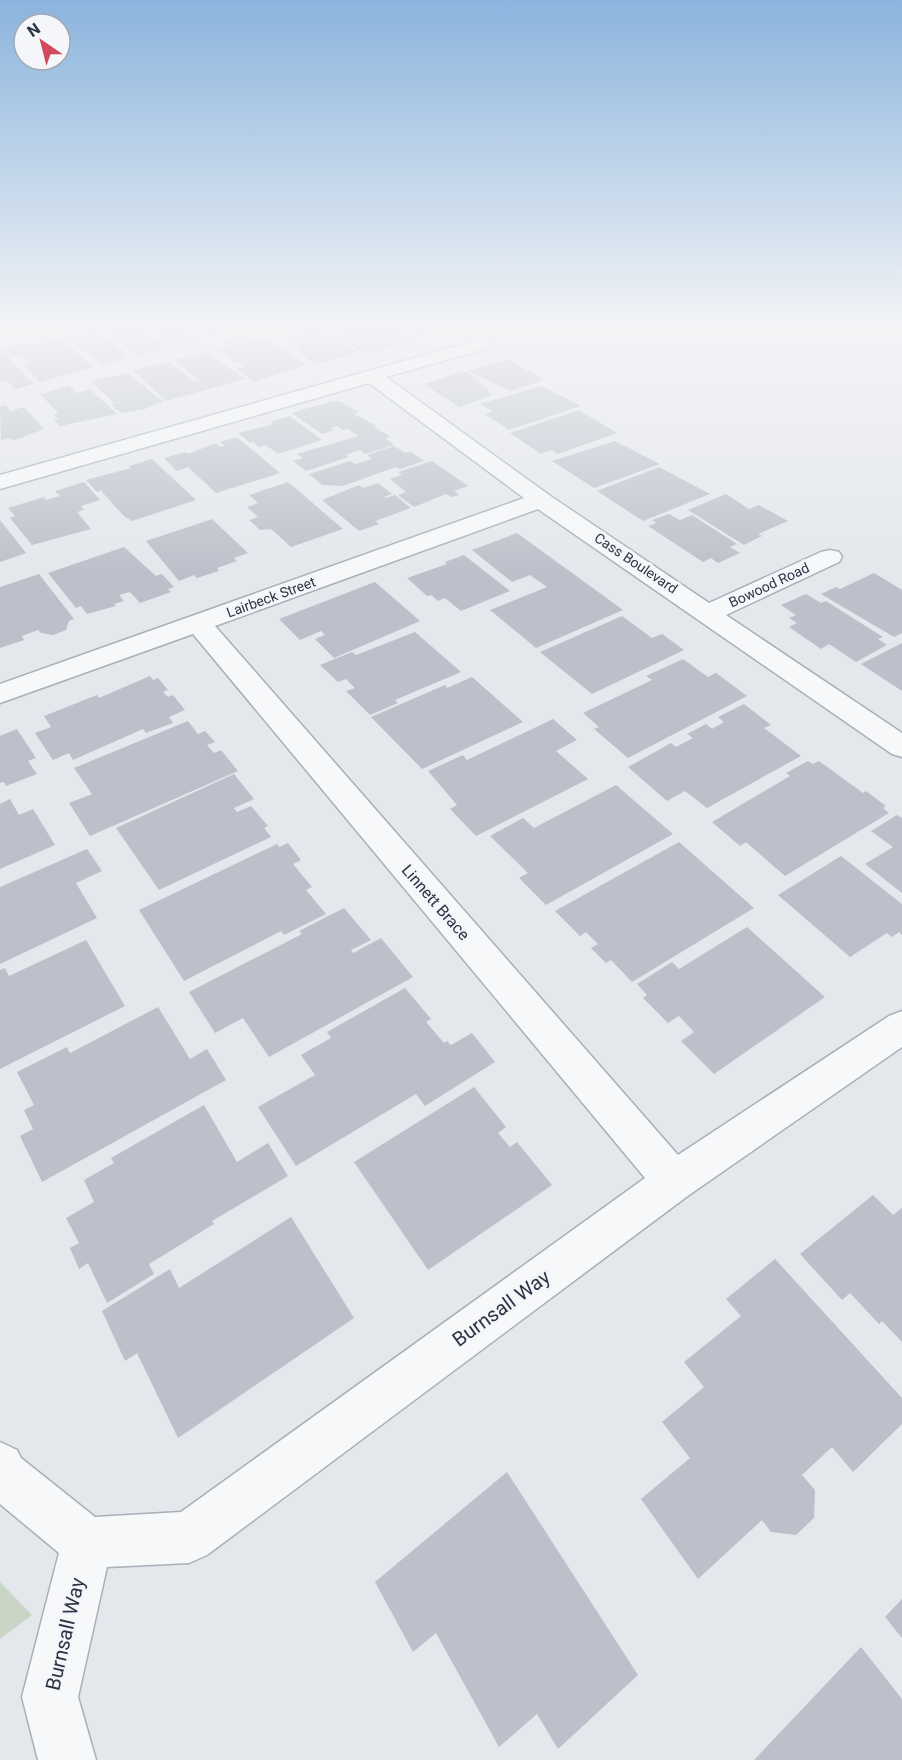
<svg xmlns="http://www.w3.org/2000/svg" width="902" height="1760" font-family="Roboto,sans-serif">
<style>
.green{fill:#c9d6c5}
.building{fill:#bbc0ca}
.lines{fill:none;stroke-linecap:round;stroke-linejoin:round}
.minor-casing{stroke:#a9aeb7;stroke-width:3}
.minor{fill:#f7f8fa;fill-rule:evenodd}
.labels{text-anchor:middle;stroke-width:6;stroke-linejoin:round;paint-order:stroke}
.far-street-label{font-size:14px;fill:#2b3445;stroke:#f4f6f9}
.street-label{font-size:16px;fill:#2b3445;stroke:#f4f6f9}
.near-street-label{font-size:20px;fill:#2b3445;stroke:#f4f6f9}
</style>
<rect width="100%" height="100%" fill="#e4e7ec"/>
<polygon class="green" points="0,1582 32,1615 0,1639"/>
<g class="building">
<polygon points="91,327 99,327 128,358 103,365 62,334"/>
<polygon points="100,327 141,327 164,349 138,356"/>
<polygon points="147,327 182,327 202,339 172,347"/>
<polygon points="194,327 225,327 231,332 208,338"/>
<polygon points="304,327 316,327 358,353 315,364 298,351 299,348 280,334"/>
<polygon points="325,327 403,327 412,333 407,327 467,328 438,334 435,333 401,342 404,344 364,354"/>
<polygon points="245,335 253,341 264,338 307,365 254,382 237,369 245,366 240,362 236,363 219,350 231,346 223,340"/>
<polygon points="61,338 93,367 40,382 22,364 29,363 21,354 12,356 4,348 23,343 40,344"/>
<polygon points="0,348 12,357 8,358 34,384 15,389 7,381 0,383"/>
<polygon points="206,353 246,379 166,401 133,370 169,362 194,381 198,380 174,360"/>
<polygon points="508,359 544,380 510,391 468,371"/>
<polygon points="465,371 480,380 477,381 490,390 487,391 493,395 459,407 424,384"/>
<polygon points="128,373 151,392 164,401 145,409 121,413 111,404 114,403 91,381"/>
<polygon points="69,386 76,393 90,389 117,414 60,426 54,420 58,419 54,414 58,413 40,394"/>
<polygon points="542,386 581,406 509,430 484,414 493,412 480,404"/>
<polygon points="333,401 339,401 359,412 354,414 377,426 374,427 391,437 385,438 394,445 365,454 360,450 346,455 349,457 306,471 293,461 303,458 297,454 358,436 348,429 343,430 337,426 331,428 334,430 322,434 291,413"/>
<polygon points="6,405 11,411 24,407 44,429 13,441 10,438 1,440 0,407"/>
<polygon points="579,410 617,433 558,454 552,450 541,454 510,433"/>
<polygon points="290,416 322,440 278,454 266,445 259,447 254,442 250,443 238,433 273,424 270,422"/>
<polygon points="237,437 280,473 216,493 188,467 177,471 164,458 186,452 188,454 216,443 220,447 225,446 220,442"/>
<polygon points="615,441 660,464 594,488 552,461"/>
<polygon points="394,446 406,453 410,451 424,461 400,469 396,467 343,486 322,485 309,474 350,461 355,464 372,459 367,455"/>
<polygon points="152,459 196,500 132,521 124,516 102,492 103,490 97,492 86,480 131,468 129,466"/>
<polygon points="432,461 468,486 454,491 459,495 451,497 446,494 414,507 398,495 406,492 390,479 402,475 398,472"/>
<polygon points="659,467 710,494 643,521 597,491"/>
<polygon points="84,482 100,500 81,506 84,510 77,512 91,529 32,545 10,518 15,516 8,508 44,497 46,500 60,496 55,491"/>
<polygon points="288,482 343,529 291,547 271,529 260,530 249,520 258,517 247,507 258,503 249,495"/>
<polygon points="378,483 392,494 384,497 386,498 395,495 411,508 375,521 379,524 359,531 322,500 359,485 363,488"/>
<polygon points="726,494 749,509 759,505 788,521 758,534 762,536 744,545 688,510"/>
<polygon points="669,514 680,520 692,515 737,544 730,547 740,553 718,563 711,558 703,562 648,526 656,523 652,520"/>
<polygon points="212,519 248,553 234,558 237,561 217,568 219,571 197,578 194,575 179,581 146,541"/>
<polygon points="0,520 26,553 0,562"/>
<polygon points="517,533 623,610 536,648 490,610 547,587 530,575 512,582 472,550"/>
<polygon points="124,547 156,576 162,574 174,587 168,589 171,592 140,603 130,592 119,595 124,601 114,604 116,606 87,614 81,606 76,608 48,573"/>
<polygon points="464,555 510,591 461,611 445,598 438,601 431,595 427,596 407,578 447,564 445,562"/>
<polygon points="874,573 902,590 902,633 894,637 821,594 836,587 840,589"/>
<polygon points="39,574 74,619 69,621 66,630 53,635 41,633 38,630 22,636 24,640 0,648 0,587"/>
<polygon points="375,582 420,621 334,658 315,639 325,635 321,631 300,640 279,619"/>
<polygon points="806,594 821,603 826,601 883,637 878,639 887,645 856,662 829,644 821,649 789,627 797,623 789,618 796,615 781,605"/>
<polygon points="622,616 652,638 662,634 684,650 592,694 540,652"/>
<polygon points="415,632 461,672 395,700 398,703 370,715 346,691 355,688 346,679 338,682 320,665 352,652 356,655"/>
<polygon points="902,643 902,691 861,664"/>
<polygon points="683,659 708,677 716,673 747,696 628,758 594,729 599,727 583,713 652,680 646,676"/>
<polygon points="150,676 153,680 158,678 168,690 163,692 168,697 173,695 185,710 169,717 173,723 146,733 143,729 73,760 69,753 53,760 35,733 51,727 44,716 97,695 99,698"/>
<polygon points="472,677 523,722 422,769 371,717 445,685 447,688"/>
<polygon points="744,704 771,725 764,728 801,756 707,808 685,791 667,801 628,767 671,743 676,747 693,738 687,734 706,724 712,729 724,722 718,717"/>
<polygon points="553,719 577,740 556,751 588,779 476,836 450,809 457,805 428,771 463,755 467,760"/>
<polygon points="188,721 198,734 205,731 215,742 207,745 214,753 221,750 238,771 90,836 69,803 92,794 74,768"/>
<polygon points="17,729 36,758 28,761 37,774 6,786 4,782 0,783 0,736"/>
<polygon points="808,761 813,764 819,761 863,793 866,791 886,806 883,808 889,813 785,876 746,842 740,846 712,822 790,776 786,773"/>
<polygon points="234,774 254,799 234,808 237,812 251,806 268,826 264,828 271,837 159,890 116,828"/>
<polygon points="616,785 673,834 546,905 519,878 528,873 490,836 523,818 534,828"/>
<polygon points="10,799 19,815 33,809 55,845 0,869 0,804"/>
<polygon points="897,815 902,818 902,893 865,864 893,847 871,831"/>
<polygon points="679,842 754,908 632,982 611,960 606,963 591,948 598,944 586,932 580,936 555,911"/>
<polygon points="288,843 301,860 293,864 312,887 306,890 326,914 284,935 281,931 184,981 139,910 277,844 279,847"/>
<polygon points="87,849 102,871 76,883 97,918 0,964 0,887"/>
<polygon points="841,856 902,904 902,935 899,932 892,937 887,933 850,957 778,895"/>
<polygon points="344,908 371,940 351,950 353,953 381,938 413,977 269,1057 243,1018 215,1033 189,992 302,934 299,931"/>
<polygon points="747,927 825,997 714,1074 681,1041 694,1032 679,1016 668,1023 643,998 647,995 637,984 672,962 679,969"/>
<polygon points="86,940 125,1006 0,1069 0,970 5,968 9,976"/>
<polygon points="405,988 431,1019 426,1022 444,1043 447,1041 451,1045 472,1033 495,1062 425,1106 416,1094 296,1166 258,1107 315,1075 301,1055 331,1038 327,1032"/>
<polygon points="158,1007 190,1059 207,1049 226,1080 42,1182 20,1136 33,1129 24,1110 34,1105 17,1072 67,1047 70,1053"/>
<polygon points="474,1087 506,1127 498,1133 510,1147 517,1142 552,1185 428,1270 354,1162"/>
<polygon points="204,1105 237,1162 268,1143 288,1176 212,1221 214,1224 149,1264 154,1274 107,1303 88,1263 79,1269 70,1248 79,1243 66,1218 94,1202 84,1180 114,1163 111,1158"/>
<polygon points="873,1195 893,1215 902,1208 902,1342 882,1321 879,1324 850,1293 842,1300 800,1254"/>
<polygon points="291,1217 354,1318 178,1438 137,1353 125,1361 102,1311 170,1269 179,1288"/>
<polygon points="775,1259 902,1398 902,1424 853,1472 832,1447 802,1475 815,1490 814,1518 796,1535 771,1532 762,1520 698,1579 641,1499 690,1458 662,1422 704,1387 684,1362 741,1316 726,1299"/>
<polygon points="507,1472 638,1675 558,1749 537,1714 499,1747 436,1633 413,1652 375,1582"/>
<polygon points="902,1599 902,1638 885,1617"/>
<polygon points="861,1647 902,1699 902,1760 754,1760"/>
</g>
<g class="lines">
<defs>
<g id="minor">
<polygon points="0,327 25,327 22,331 0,336"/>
<polygon points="482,339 491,344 488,348 386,377 549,495 709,603 821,552 830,550 839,552 842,557 839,562 726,615 902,733 902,757 892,754 538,509 215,626 678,1155 889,1016 902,1011 902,1047 689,1195 207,1555 189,1563 107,1567 78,1697 96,1760 38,1760 22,1697 59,1553 0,1504 0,1442 17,1450 21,1458 95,1517 181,1512 645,1178 193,634 0,703 0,684 524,498 369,383 0,489 0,475"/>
</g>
</defs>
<use href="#minor" class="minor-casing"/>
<use href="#minor" class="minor"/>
</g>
<linearGradient id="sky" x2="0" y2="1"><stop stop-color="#8bb4dd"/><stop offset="0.57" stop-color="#f3f4f6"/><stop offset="1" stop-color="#f3f4f6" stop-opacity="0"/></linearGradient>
<rect width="902" height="574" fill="url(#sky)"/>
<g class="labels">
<g class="far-street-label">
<text transform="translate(636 563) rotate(34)" y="5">Cass Boulevard</text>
<text transform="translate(769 585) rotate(-25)" y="5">Bowood Road</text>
<text transform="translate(271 597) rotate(-20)" y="5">Lairbeck Street</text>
</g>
<g class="street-label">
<text transform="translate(436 902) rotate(49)" y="6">Linnett Brace</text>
</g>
<g class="near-street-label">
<text transform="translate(501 1308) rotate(-36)" y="7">Burnsall Way</text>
<text transform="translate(65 1634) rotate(-77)" y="7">Burnsall Way</text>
</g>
</g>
<g transform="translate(42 42) rotate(325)"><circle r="28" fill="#f4f6f9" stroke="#a4a8b1" stroke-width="1.5"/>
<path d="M0-4.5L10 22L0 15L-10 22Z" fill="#d1495b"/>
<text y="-9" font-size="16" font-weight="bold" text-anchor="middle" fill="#2b3445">N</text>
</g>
</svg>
